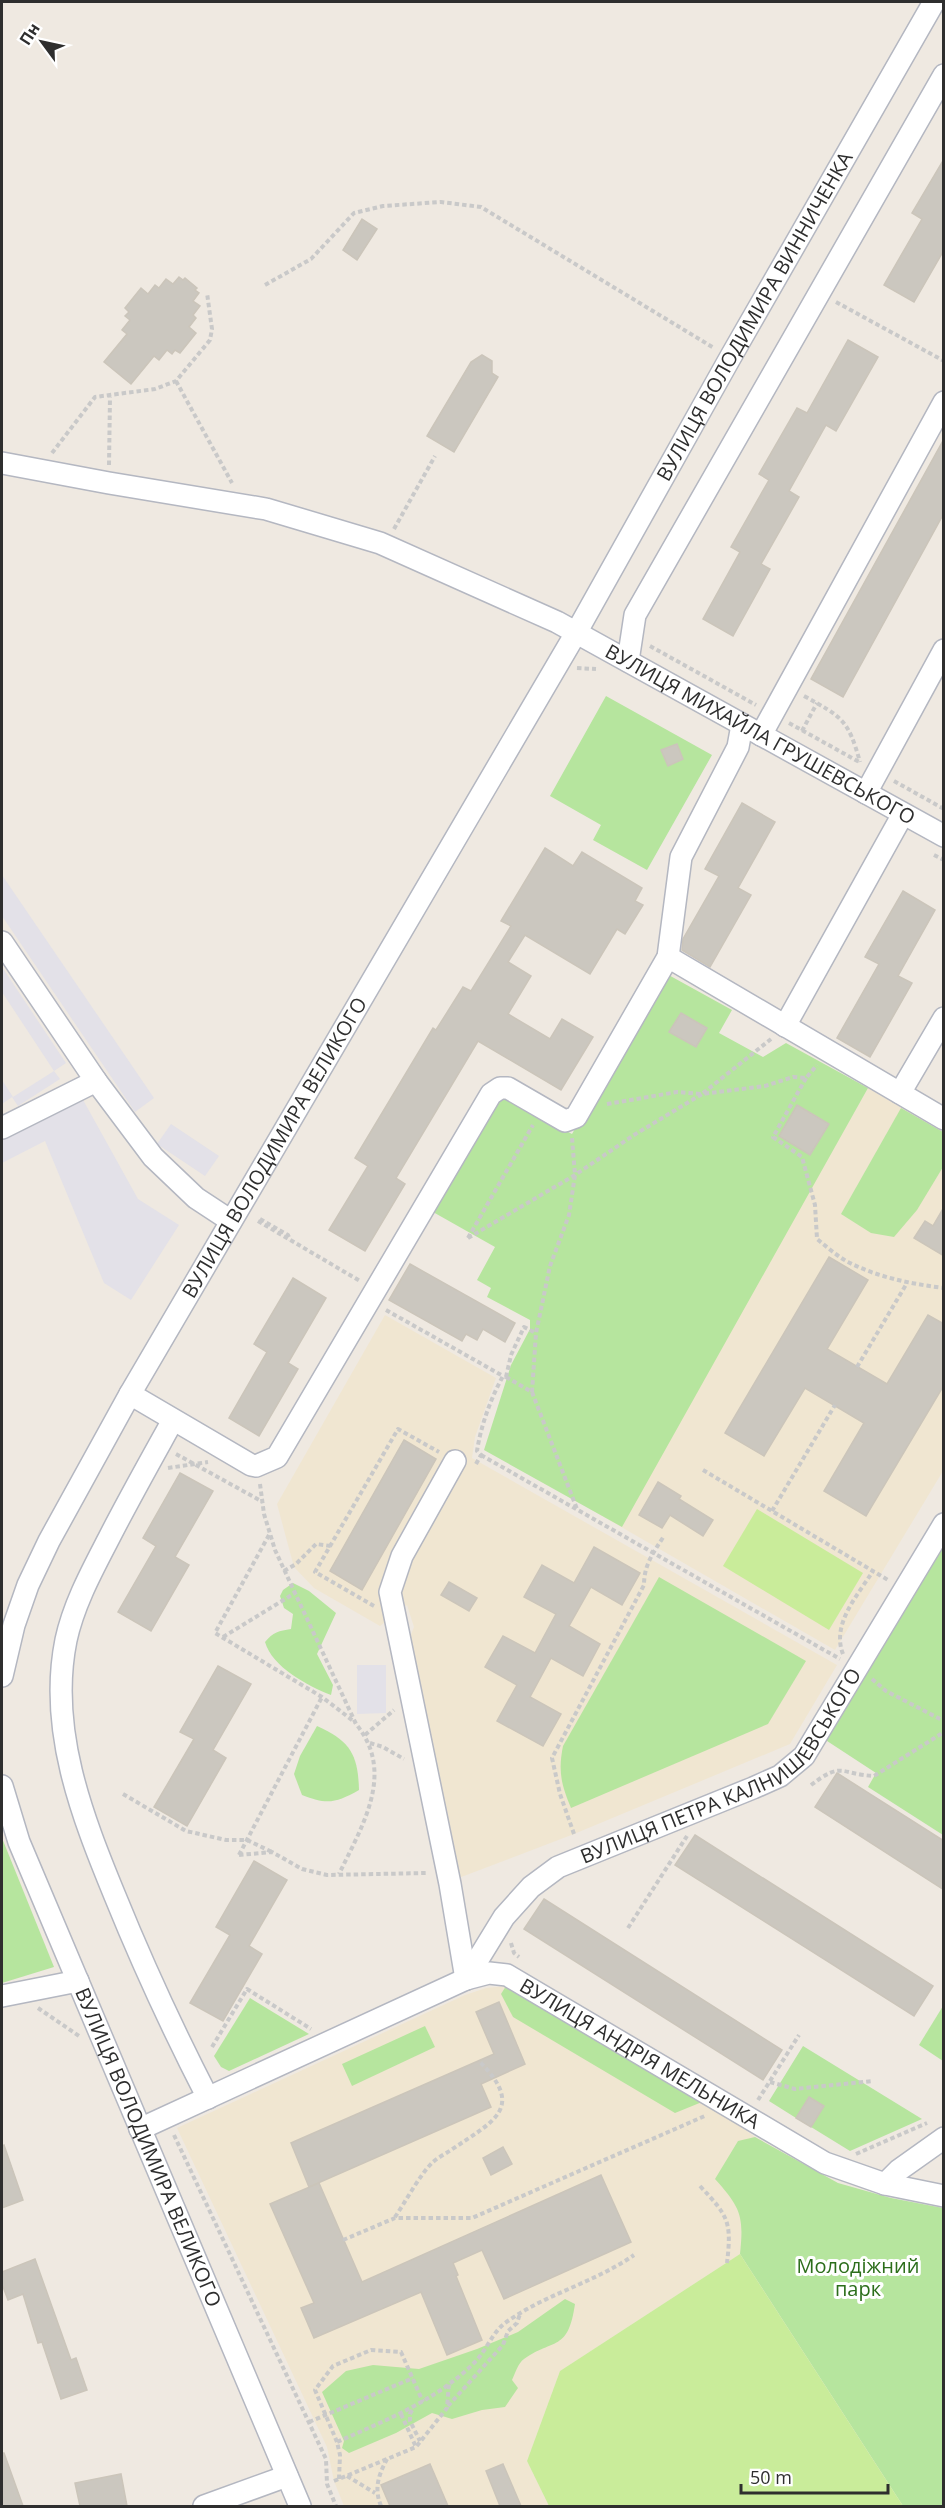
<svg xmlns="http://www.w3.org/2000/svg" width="945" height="2508" font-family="'Open Sans',sans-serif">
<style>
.industrial{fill:#e3e1e8}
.education{fill:#f0e6d1}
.green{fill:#b6e59e}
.pitch{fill:#c9ec9a}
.building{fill:#cbc7bf;stroke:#cbc5ba;stroke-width:1.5}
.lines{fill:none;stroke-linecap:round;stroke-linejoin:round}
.minor-casing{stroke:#b4b7c1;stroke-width:24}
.path{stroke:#c9c9c9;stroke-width:4;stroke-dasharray:4.5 3;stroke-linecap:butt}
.minor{stroke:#fff;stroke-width:21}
.labels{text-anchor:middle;stroke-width:6;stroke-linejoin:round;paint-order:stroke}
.street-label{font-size:20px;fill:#2e2e2e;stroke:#fff}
.park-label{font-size:20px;fill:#2c6e1b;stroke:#fff}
</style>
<rect width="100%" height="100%" fill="#efe9e1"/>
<g class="industrial">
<polygon points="2,875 154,1098 135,1112 2,916"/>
<polygon points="2,967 66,1063 54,1071 60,1079 18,1106 12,1097 2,1104 2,1080 13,1097 54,1071 2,992"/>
<polygon points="82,1098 138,1199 179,1225 131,1300 104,1283 45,1141 2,1163 2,1132"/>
<polygon points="171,1124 219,1156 205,1176 157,1144"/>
<polygon points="357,1665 386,1665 386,1713 357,1714"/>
</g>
<g class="education">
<polygon points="868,1088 943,1132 943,1471 835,1650 590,1509 810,1189"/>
<polygon points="385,1315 496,1378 475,1437 472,1458 837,1665 790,1744 574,1834 456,1879 406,1647 414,1627 407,1605 380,1626 314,1588 294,1567 277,1504"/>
<polygon points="506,1986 717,2110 755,2137 820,2173 740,2254 560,2371 527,2461 549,2506 344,2506 334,2481 327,2447 177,2128 465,1995 486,1988"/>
</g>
<g class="green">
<polygon points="606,696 712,755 647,870 593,840 601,825 550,796"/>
<polygon points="665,973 732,1010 719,1033 763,1057 786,1043 868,1088 622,1527 484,1450 511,1365 530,1329 530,1320 487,1297 491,1288 477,1280 495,1247 433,1212 499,1096 572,1134"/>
<polygon points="901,1108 943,1132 943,1167 917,1210 894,1237 871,1233 841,1214"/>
<polygon points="943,1539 943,1835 868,1787 876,1773 824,1739"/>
<path d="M659,1577l147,84 -38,63 -197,84c-10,-24 -13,-37 -8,-62z"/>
<path d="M293,1583l16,8 27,22 -19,41 16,31 -2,10c-23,-9 -59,-28 -66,-53 8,-10 14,-11 26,-13l2,-15 -9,-6 -4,-12 3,-6z"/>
<path d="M317,1726c33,15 41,28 42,64 -23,13 -32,15 -57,5l-8,-21 6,-18z"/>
<polygon points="2,1838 54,1967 2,1983"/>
<polygon points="506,1986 702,2102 675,2113 513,2017 501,1994"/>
<polygon points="250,1998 309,2034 229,2071 221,2067 214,2056"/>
<polygon points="943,2006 943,2061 919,2045"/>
<polygon points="425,2026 435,2047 352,2086 342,2064"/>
<polygon points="803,2046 922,2119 850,2151 811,2127 824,2106 809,2097 796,2118 769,2101"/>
<path d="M755,2137l83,46 53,15 52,10v298h-40l-163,-252c4,-38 1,-46 -25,-75l23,-38z"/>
<path d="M565,2299l10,5c-7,48 -21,34 -51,55 -6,4 -9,15 -12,21l6,8 -13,19 -23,3 -30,9 -20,-6 -36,20 -47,20 -7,-5 2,-7 -22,-49 24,-21 27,-6 46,4 58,-20 41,-17z"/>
</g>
<g class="pitch">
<polygon points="757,1509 863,1573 829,1630 723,1566"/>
<polygon points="740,2254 903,2506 549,2506 527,2461 560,2371"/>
</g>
<g class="building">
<polygon points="944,159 944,250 914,302 884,285 922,219 912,213"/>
<polygon points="362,219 377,229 357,260 343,250"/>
<polygon points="179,277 183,280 185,278 197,288 195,290 199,293 193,301 200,306 193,315 196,318 189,327 196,333 180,353 175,350 172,354 167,350 159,360 154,356 131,384 104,362 127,334 122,330 130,320 125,316 129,312 125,308 141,288 148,294 155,285 159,288 166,279 173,284"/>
<polygon points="848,340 878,357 836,431 826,425 789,491 799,497 761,564 770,569 733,636 703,619 740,552 731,547 769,480 759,474 797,408 807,413"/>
<polygon points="482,355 492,361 492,373 498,377 454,452 427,436 471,362"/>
<polygon points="944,439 944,513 843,697 811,679"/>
<polygon points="677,744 683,759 668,766 661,750"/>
<polygon points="742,803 775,822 738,888 751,895 710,967 682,950 683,939 719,876 705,869"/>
<polygon points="545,848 573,866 582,852 642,888 635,901 643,905 625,934 617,929 590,974 525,935 508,962 531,976 508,1014 550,1039 562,1019 593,1037 561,1090 478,1041 396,1178 405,1184 365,1251 329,1230 368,1166 355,1158 433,1028 436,1030 463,987 471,991 511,926 501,921"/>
<polygon points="903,891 935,910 898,976 912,983 870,1057 837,1038 879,964 865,957"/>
<polygon points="681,1013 707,1028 696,1047 669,1032"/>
<polygon points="797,1105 829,1124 810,1155 779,1136"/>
<polygon points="944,1207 944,1256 914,1238 925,1221 933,1226"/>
<polygon points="829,1257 868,1280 827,1349 887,1384 928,1315 944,1324 944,1385 866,1516 824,1491 864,1423 805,1388 764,1456 725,1433"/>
<polygon points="410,1264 515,1323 505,1342 483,1329 477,1340 466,1334 462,1341 389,1300"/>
<polygon points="293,1278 326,1298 288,1363 298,1369 259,1436 229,1418 267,1352 254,1344"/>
<polygon points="404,1440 436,1459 362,1590 330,1571"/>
<polygon points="180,1473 213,1491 175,1557 189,1565 151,1631 118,1612 156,1546 143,1538"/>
<polygon points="658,1482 681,1496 679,1499 713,1520 703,1536 670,1515 662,1528 639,1515"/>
<polygon points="594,1547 640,1573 622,1605 591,1587 569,1626 600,1644 583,1676 551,1658 530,1697 561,1714 543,1746 497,1721 517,1685 485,1667 503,1636 535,1653 556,1614 524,1597 542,1565 574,1583"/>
<polygon points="449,1582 477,1598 469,1611 441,1595"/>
<polygon points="218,1666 251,1684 213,1750 226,1758 187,1826 154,1807 194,1739 180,1732"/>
<polygon points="837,1773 944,1841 944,1890 815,1807"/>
<polygon points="695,1835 933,1986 914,2016 675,1865"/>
<polygon points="254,1861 287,1880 249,1946 262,1954 223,2021 190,2003 230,1935 216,1927"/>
<polygon points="544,1899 782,2050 763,2080 524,1929"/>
<polygon points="499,2002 525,2064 481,2084 491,2107 309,2187 291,2143 494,2054 476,2012"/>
<polygon points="809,2097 824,2106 811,2127 796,2118"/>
<polygon points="4,2145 23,2200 2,2208 2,2146"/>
<polygon points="503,2147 512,2164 491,2175 483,2158"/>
<polygon points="601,2175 631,2242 504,2299 482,2250 453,2263 458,2275 456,2276 482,2340 447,2355 421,2292 314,2338 301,2308 314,2303 270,2204 319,2183 362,2282"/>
<polygon points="35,2259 71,2360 76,2358 87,2390 61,2399 42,2342 38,2343 23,2294 8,2300 2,2284 2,2272"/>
<polygon points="2,2453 4,2453 23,2506 2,2506"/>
<polygon points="430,2464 448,2506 390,2506 381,2485"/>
<polygon points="503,2464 521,2506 500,2506 486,2471"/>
<polygon points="121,2474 127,2506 80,2506 75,2483"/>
</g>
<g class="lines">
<defs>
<g id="minor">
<path id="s1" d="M2,463l107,20 157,26 114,34 177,79 387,214"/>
<polyline points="628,661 635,615 944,75"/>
<polyline points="761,735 944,402"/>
<polyline points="866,793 944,650"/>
<polyline points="2,942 96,1081 153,1157 196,1198 231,1221"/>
<polyline points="668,957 944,1119"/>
<polyline points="785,1026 903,814"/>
<polyline points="900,1093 944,1018"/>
<polyline points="2,1128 96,1081"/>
<polyline points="130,1394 251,1465 256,1466 277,1457 491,1094 500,1088 508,1088 565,1121 576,1117 668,957 681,857 738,747 742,725"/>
<path d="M173,1420c-21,38 -43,77 -63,116 -17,33 -36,67 -44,104 -18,89 16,176 49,256 28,69 59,136 93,202"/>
<polyline points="455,1461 402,1556 390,1592 450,1884 466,1979"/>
<path id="s2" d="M2,1676l12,-51 14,-40 21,-44 81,-147 446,-761 154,-275 204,-356"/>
<path id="s3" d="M2,1786l17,56 281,664"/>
<path id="s4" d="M466,1979l38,-62 27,-30 27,-20 195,-79 27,-12 24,-20 140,-232"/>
<polyline points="2,1996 78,1981"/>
<path id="s5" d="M140,2129l326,-150 23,-6 18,2 318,188 60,21 59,12"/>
<polyline points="885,2184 899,2170 944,2138"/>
<polyline points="204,2506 287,2476"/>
</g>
</defs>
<use href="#minor" class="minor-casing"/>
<g class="path">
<polyline points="265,285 311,259 354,213 383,206 441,202 481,207 714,348"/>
<polyline points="836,302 944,361"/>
<polyline points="176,381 232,483"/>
<polyline points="52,453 95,397 155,389 176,381 210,340 212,329 207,293"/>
<polyline points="109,465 110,397"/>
<polyline points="394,529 435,456"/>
<polyline points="650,646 756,705"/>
<polyline points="577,668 596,669"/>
<path d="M804,696c38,21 44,23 56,66"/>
<polyline points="789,723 861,763"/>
<polyline points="802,731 817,703"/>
<polyline points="894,781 944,809"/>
<polyline points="934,855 944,860"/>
<path d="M806,1078l-33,59 29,20 13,48 2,34c10,8 20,17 31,23 29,15 63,22 96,26"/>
<polyline points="607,1104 677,1092 702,1094 771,1039"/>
<polyline points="260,1219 288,1235 290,1240"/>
<polyline points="258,1221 360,1281"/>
<polyline points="468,1238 575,1175 634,1135 702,1094 765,1086 793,1077 806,1078 817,1065"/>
<polyline points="468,1238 533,1125"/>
<polyline points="386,1310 503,1376"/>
<polyline points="857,1367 907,1283"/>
<polyline points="506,1377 532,1392 577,1509"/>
<polyline points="506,1377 511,1355 524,1327 536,1333"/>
<polyline points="532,1392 536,1333 550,1266 569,1215 575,1175 572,1138"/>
<polyline points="176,1454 263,1502"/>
<polyline points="481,1455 840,1659"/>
<path d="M476,1464l5,-9 -4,-4c4,-26 14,-53 26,-75l3,1"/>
<polyline points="168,1468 208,1462"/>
<polyline points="703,1470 888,1580"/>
<path d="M260,1484l4,30 11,36 81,174c40,49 6,102 -17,150"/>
<polyline points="772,1511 835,1405"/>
<polyline points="269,1535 215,1633 322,1697 356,1723"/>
<polyline points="284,1571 296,1564 316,1544 331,1546"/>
<polyline points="374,1606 315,1572 398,1429 439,1452"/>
<polyline points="223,1637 295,1593"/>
<path d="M843,1654c-12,-30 15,-59 30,-83"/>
<polyline points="872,1679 886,1691 944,1721"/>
<polyline points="365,1735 394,1710"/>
<polyline points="370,1743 383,1747 404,1759"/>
<path d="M811,1785c32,-24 28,-11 63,-9l70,-44"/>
<polyline points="123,1794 186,1831 226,1840 247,1840 272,1852"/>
<path d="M574,1834l-14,-40 -8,-36 92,-173c0,-20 9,-32 20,-49"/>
<polyline points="239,1855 272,1852 302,1869 327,1875 427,1873"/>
<polyline points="239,1855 322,1697"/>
<polyline points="628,1928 687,1836"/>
<polyline points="511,1943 514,1953 519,1957"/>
<polyline points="38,2008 79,2036"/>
<polyline points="212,2047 247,1989 311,2029"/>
<polyline points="770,2082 795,2089 873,2081"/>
<polyline points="758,2100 799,2035"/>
<polyline points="174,2135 326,2459 327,2484 336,2506"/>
<polyline points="856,2154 927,2123"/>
<path d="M700,2186c28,30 32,35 27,77"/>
<path d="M395,2217c11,-16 24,-41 37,-54 5,-5 13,-9 19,-13 43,-29 75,-42 28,-89"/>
<polyline points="343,2240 395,2218 472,2218 707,2115"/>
<polyline points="448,2406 503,2345 508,2331 517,2323 520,2314"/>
<polyline points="412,2410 410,2414 410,2421 420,2441"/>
<polyline points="401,2414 416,2447"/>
<polyline points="309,2422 413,2378"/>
<polyline points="337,2442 315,2390 333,2366 371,2350 401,2352 423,2402"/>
<polyline points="347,2476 375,2493"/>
<path d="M339,2479l1,-24 -3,-13c49,-22 99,-41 138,-80 11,-11 17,-29 30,-39 40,-29 89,-40 129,-68"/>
<polyline points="334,2481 416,2447 447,2408 449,2383"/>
<path d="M381,2506c-7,-17 -3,-30 6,-47"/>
</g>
<use href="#minor" class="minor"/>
</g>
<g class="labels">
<g class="street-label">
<text dy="7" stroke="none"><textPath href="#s2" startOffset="1557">ВУЛИЦЯ ВОЛОДИМИРА ВИННИЧЕНКА</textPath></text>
<text dy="7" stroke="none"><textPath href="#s1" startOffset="813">ВУЛИЦЯ МИХАЙЛА ГРУШЕВСЬКОГО</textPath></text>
<text dy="7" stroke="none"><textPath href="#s2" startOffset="597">ВУЛИЦЯ ВОЛОДИМИРА ВЕЛИКОГО</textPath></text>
<text dy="7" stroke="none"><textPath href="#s4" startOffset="345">ВУЛИЦЯ ПЕТРА КАЛНИШЕВСЬКОГО</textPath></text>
<text dy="7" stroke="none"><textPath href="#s5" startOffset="555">ВУЛИЦЯ АНДРІЯ МЕЛЬНИКА</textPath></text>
<text dy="7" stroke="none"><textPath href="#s3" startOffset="390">ВУЛИЦЯ ВОЛОДИМИРА ВЕЛИКОГО</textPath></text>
</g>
<g class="park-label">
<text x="858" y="2273">Молодіжний<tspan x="858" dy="23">парк</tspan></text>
</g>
</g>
<rect width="945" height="2508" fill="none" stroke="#2e2e2e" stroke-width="6"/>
<g transform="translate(42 42) rotate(303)" stroke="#ffffff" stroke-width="4.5" paint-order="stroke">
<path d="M0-4.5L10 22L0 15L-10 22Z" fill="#2e2e2e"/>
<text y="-9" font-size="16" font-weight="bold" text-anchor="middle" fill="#2e2e2e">Пн</text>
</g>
<path d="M741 2484v9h147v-9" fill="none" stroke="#2e2e2e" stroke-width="3"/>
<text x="750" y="2484" font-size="18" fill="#2e2e2e" stroke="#ffffff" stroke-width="4.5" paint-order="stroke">50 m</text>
</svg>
